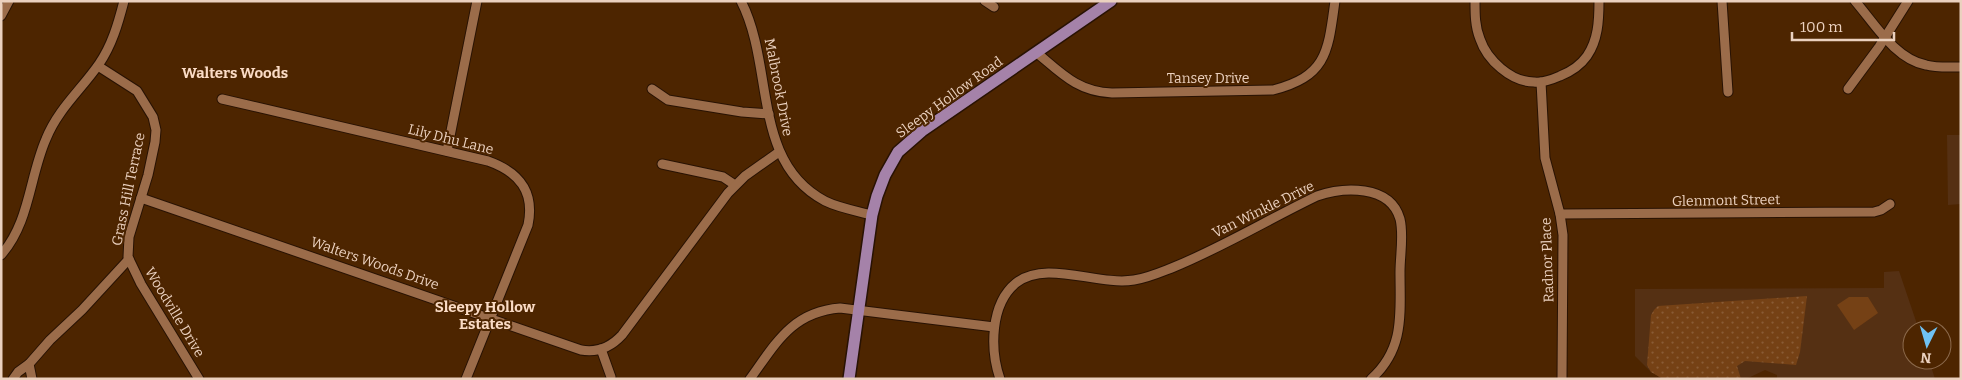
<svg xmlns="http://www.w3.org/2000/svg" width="1962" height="380" font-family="Bitter,serif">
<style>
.built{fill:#553013}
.park{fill:url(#park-dots)}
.pitch{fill:#754115}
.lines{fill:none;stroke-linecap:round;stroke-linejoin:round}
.minor-casing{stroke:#281203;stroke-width:11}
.major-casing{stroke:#281203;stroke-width:14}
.minor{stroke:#9b6c4a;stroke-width:9}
.major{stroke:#a582a9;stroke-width:11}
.labels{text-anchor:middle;stroke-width:4;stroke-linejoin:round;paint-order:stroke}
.street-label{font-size:14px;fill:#ebd1bf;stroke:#4d2500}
.neighbourhood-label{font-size:15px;font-weight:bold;fill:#fadbc5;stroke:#4d2500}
</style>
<defs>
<pattern id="park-dots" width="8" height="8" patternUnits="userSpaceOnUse" patternTransform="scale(1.25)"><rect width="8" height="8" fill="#754115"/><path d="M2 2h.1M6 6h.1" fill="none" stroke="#895b35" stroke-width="1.8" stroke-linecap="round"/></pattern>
</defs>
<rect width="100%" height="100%" fill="#4d2500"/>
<g class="built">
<polygon points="1947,135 1961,135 1961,204 1948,205"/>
<polygon points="1899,271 1919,330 1912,330 1912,360 1929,360 1935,379 1777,379 1777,375 1765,370 1746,379 1663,379 1651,372 1635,356 1635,289 1884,288 1884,272"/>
</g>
<polygon class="park" points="1807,296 1800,352 1796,365 1745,361 1737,366 1741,379 1663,379 1651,372 1647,365 1651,315 1654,310 1658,306"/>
<polygon class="pitch" points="1849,297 1868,297 1878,313 1854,330 1837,305"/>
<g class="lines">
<defs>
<g id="minor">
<path d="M741,1c34,66 10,161 84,200 14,7 32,10 47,14"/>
<polyline points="985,1 994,7"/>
<path d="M1475,1c0,13 0,26 5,38 7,21 31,43 54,43 9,1 17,-2 26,-6 10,-4 20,-10 27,-20 11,-16 12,-35 12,-55"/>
<polyline points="1722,1 1728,92"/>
<path d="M1855,1c20,23 40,58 71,64 11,3 23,2 35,2"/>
<polyline points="1,16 9,1"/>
<path d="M1037,53c24,20 41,39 75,40l161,-3c54,-14 55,-38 62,-89"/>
<polyline points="98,66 137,91 153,117 156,130 155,142 148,175 129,237 128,257 141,284 199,379"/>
<polyline points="1541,82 1545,158 1560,214 1563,235 1562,379"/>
<polyline points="652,89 668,100 742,112 769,114"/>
<polyline points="1848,89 1879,47 1908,1"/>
<path d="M222,99l266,62c31,11 47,30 40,64l-62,154"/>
<polyline points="447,151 477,1"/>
<polyline points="662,164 723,177 735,185"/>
<path d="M141,198l440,152c17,3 30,-3 41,-15l106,-142 17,-17 34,-24"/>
<polyline points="1560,214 1874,212 1881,210 1890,204"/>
<path d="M1,255c29,-33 28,-77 45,-116 12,-30 35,-49 53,-75 13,-19 19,-40 25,-63"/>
<polyline points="601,349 611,377"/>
<polyline points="29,364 50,340 82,310 129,259"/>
<polyline points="13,379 18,372 29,364 32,379"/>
<path d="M750,379c26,-36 42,-67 90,-71l154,19"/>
<path d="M1000,379c-10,-29 -10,-75 16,-96 30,-24 81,3 118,-3 14,-2 27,-8 40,-13 49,-20 95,-48 143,-71 26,-9 73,-12 83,23 4,16 0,36 0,53 0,41 5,77 -29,107"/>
</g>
<polyline id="major" points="849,379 872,215 877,196 885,175 898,152 922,131 1111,1"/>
</defs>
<use href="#minor" class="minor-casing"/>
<use href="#major" class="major-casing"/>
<use href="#minor" class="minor"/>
<use href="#major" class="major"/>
</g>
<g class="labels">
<g class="street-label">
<text x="1208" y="83">Tansey Drive</text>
<text transform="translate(779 87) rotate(79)" y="5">Malbrook Drive</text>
<text transform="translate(949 97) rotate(-36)" y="5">Sleepy Hollow Road</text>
<text transform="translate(451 139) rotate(14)" y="5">Lily Dhu Lane</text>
<text transform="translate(128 189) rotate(-78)" y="5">Grass Hill Terrace</text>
<text transform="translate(1726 200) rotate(-1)" y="5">Glenmont Street</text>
<text transform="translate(1263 209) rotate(-26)" y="5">Van Winkle Drive</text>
<text transform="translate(1547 260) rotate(-92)" y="5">Radnor Place</text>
<text transform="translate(375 263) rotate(19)" y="5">Walters Woods Drive</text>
<text transform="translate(175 312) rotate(59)" y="5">Woodville Drive</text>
</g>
<g class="neighbourhood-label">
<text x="235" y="78">Walters Woods</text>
<text x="485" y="312">Sleepy Hollow<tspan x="485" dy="17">Estates</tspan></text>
</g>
</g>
<rect width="1962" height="380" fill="none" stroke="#ebd1bf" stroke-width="5"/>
<g transform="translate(1927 345) rotate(185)"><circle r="24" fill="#4d2500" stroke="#8c6a4c"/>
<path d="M0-4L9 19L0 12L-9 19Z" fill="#6fc2f4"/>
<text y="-8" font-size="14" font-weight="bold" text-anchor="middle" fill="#ebd1bf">N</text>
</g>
<path d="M1792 32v8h102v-8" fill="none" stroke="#ebd1bf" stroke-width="2.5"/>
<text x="1800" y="32" font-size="15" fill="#ebd1bf" stroke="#4d2500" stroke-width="4" paint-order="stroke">100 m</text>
</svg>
